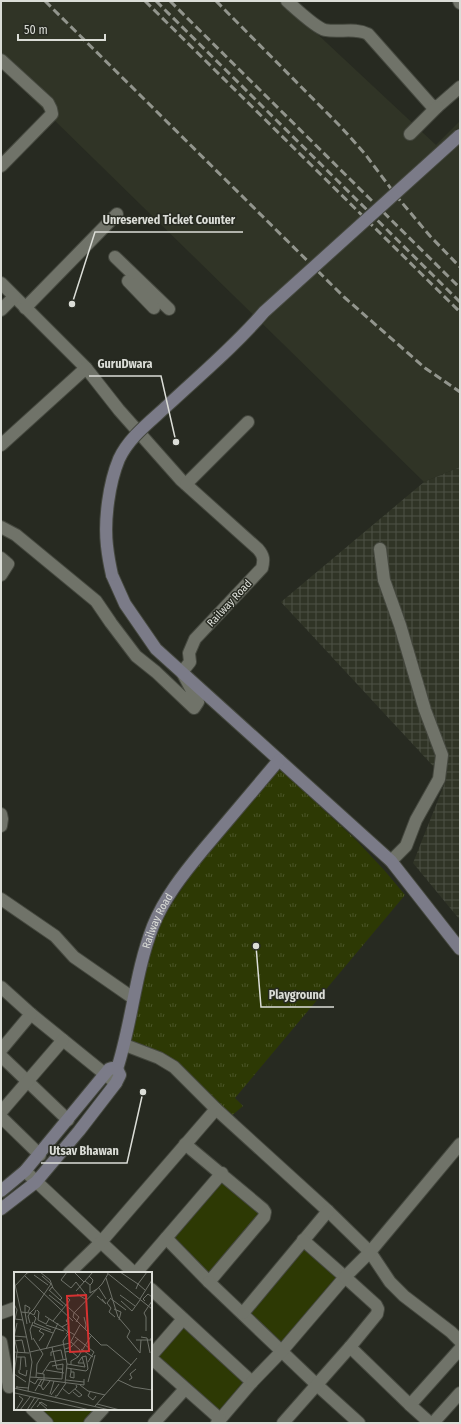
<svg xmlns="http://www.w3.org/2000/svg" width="461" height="1424" font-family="'Fira Sans Condensed',sans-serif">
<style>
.built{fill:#303426}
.industrial{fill:url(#industrial-grid)}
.grass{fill:url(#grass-tufts)}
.park{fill:#2d3904}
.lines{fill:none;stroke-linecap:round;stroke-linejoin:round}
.street-casing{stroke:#45483f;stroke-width:14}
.secondary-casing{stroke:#45483f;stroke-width:14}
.street{stroke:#707369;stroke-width:12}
.secondary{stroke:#7b7b88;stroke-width:12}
.rail{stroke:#92958d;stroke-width:3;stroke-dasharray:8 4;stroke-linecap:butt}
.secondary-bridge-casing{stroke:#45483f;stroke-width:14;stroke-linecap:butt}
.secondary-bridge{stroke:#7b7b88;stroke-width:12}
.labels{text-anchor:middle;stroke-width:3;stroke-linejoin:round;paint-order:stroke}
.street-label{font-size:11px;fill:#dbddd7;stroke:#272a21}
.inset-road{fill:none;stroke:#6f726a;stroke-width:1}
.view{fill:#d63131;fill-opacity:0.15;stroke:#d63131;stroke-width:2}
.inset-edge{fill:none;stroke:#dbddd7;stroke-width:2}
.leader{fill:none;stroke:#dbddd7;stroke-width:1.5}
.callout-dot{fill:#dbddd7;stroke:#272a21;stroke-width:1.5}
.callout-label{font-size:12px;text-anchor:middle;font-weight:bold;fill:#dbddd7;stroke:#272a21;stroke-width:3;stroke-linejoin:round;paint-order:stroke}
</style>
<defs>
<pattern id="industrial-grid" width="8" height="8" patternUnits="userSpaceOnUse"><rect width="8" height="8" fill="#303426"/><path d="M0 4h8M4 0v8" fill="none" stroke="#4d5145"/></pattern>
<pattern id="grass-tufts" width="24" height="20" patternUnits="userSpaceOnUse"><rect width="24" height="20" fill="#2d3904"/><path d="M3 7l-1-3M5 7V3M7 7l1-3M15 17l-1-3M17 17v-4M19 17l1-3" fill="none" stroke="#4b5528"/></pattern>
</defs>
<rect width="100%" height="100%" fill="#272a21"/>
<polygon class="built" points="1,1 282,1 436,145 460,121 460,467 424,482 1,68"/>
<polygon class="industrial" points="460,467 460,920 413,863 446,780 281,602 424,482"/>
<polygon class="grass" points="281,770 356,840 385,871 405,895 235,1098 243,1106 229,1118 163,1054 151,1048 127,1043 134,1003 159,923 194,871 276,771"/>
<g class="park">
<polygon points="222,1180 262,1215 209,1277 172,1237"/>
<polygon points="303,1244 339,1279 281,1344 247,1313"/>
<polygon points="182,1326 247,1383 219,1413 155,1357"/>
<polygon points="36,1409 100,1409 87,1423 51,1423"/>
</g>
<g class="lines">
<defs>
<g id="street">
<path d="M287,1c8,7 29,27 38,29 15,3 29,-3 43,4l63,71 6,2 23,-20"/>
<polyline points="459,1 460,3"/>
<polyline points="1,60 48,103 51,109 52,114 1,166"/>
<polyline points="410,134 437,107"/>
<polyline points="115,257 169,309"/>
<polyline points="128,281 154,308"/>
<path d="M1,283l85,85 33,42 62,70 77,69c6,7 6,11 4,19l-67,71 -6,14 1,9 -8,10 16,30 -4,6 -38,-36 -20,-16 -25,-33 -15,-22 -80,-66 -15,-8"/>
<polyline points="25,308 117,214"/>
<polyline points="1,310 14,297"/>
<polyline points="1,445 86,368"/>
<polyline points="186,484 248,422"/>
<polyline points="380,549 384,580 400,625 425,710 442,755 439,779 416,820 406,846 391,861"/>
<polyline points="1,558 8,564 1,575"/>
<polyline points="1,814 2,819 1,826"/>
<polyline points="1,899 55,936 74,957 133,998"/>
<polyline points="1,987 31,1014 116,1083"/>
<polyline points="125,1045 159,1058 174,1067 216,1109 328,1211 370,1252 390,1282 404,1296 451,1332 460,1341"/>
<polyline points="1,1050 31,1014"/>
<polyline points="1,1056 68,1120"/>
<polyline points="1,1112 63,1040"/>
<polyline points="1,1117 40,1155"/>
<polyline points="25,1171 134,1273"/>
<polyline points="166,1238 209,1282 264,1217 265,1212 263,1209 185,1144"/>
<polyline points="69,1273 101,1242 216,1109"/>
<polyline points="136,1273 222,1173"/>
<polyline points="209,1282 317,1385 359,1423"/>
<polyline points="151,1289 252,1382 217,1423"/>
<polyline points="1,1313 15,1308"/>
<polyline points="243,1313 328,1211"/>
<polyline points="1,1342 9,1387"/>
<polyline points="350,1347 410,1405 460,1349"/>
<polyline points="151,1356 183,1319"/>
<polyline points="151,1358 220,1419"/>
<polyline points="252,1382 281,1352 345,1277 303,1240"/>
<polyline points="410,1405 430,1423"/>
<polyline points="32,1409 47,1423"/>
<polyline points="90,1423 103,1409"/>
<polyline points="154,1423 185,1389"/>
<polyline points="283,1423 350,1347 377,1314 378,1309 376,1305 345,1277 370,1252 460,1144"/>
<polyline points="433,1423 460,1393"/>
</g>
<g id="secondary">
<polyline points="112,575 125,604 156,649 391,861 460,949"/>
<path id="s1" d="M117,1069c15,-46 18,-97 36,-143 11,-28 31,-53 50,-76 25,-30 51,-60 76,-90"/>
<polyline points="1,1191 25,1171 109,1069 112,1068 117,1069 120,1075 116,1083 79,1131 36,1182 1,1209"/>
</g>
</defs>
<use href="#street" class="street-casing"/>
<use href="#secondary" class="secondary-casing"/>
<use href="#street" class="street"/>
<use href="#secondary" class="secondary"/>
<g class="rail">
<polyline points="45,1 344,297 425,368 460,392"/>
<polyline points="145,1 460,312"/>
<polyline points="156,1 460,302"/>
<polyline points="170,1 460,288"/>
<polyline points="216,1 341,127 365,154 398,198 430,236 460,267"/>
</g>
<defs>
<path id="secondary-bridge" d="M112,575c-2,-9 -4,-20 -5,-29 -3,-26 2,-63 12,-87 10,-22 32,-38 49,-54 32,-30 67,-59 96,-93l196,-177"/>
</defs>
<use href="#secondary-bridge" class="secondary-bridge-casing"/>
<use href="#secondary-bridge" class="secondary-bridge"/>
</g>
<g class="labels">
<g class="street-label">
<text transform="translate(229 603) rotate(-47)" y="4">Railway Road</text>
<text dy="4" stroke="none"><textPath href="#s1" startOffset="154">Railway Road</textPath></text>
</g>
</g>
<g transform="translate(14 1272)">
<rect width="138" height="138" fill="#272a21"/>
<path class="inset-road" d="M26,0l10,8 3,8M53,0l-6,8 10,8 5,-6 11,14 -2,3 -8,-5M60,0l10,10M92,0l46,37M106,0l18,12 9,-12M94,2l-6,10 -28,29 -1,4 28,28h6l24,20M20,3l14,10M11,4l48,45M28,4l9,8M92,6l12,39 12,14 -3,6 13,16M0,8l18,82 -4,29M71,9l5,4 2,-2 1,-3 -4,-4M76,13v8l7,-4M1,14l12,-13 4,-1M85,16l7,11M122,17l2,-5 7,6M35,18l30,27 -3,5M35,19l3,-4 10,11 -2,2M62,19l17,-19M35,23l14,11M106,23l15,11M83,24l9,8 -4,-5M96,26l16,12M96,27l-3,4 4,5 -2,4 6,5M126,27l12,-19M107,29l11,10 8,-11M131,29l-2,-2 5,-5 4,3M0,32l3,6 -2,9 8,1M100,37l7,3 -2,8M23,38l2,2 -1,8 8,4 3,-5M7,40l9,1 4,-4 17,-25M11,40v-7l5,3 -2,4M11,40l2,12M20,44l2,2 -2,5 17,7M31,44l17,11 6,5 -2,2M70,45l2,8 -1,4M39,49l17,-21 -2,-2M3,51l-3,14 4,16M16,51l-2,-7 2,-3 4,2 2,-5M18,53l21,8M32,53l18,6M54,54v5l7,4M48,55l7,-4 -3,-2 2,-3v4M132,59v-14l-2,-4 8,-12M0,64l12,1M61,65l19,15 -6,10M127,65l6,1 3,15M19,66l10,16 -6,10 -1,13M18,68l-2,-10 3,-8M122,68h15v-2M0,69l8,-1 3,13M25,69l5,-7 -5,-3 2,-2M57,70l9,8 -1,2M38,75l5,22h6M32,77l12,-26M51,77l6,-2 7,-8M67,77l12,8M0,80l15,1M16,80l40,-9 10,-18M51,80l6,-1 7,6M126,81l1,-13M37,84v-4l10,-2 2,9M3,85h8l1,10M68,85l-4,6h6M53,92l18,3 -3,-10 4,-1 2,13M57,93v-4l7,-4 13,-21M53,96l19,3 2,-2M5,98v3l7,3 1,-6M6,98l1,-13M32,98l18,3M57,100h3v6l-4,-1 1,-5v-3M23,101l7,1v6l-3,6 -3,-1M0,102l3,-21M0,102l12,8M28,102l8,-12 17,-3M16,105l32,2 1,-15 -11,2M52,108l18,2M104,108l19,-22M115,108l3,-2 -2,-4 6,-5M16,109l5,3 3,-5 46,6v-6M74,110l7,-27M51,111l2,-19 -4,-23 5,-7M66,113l8,6 17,4M27,114l2,4 7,-9M4,115h-2l12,1M0,116l96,22M48,116l7,6 8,-7 -1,-2M21,119l7,-12M59,120l6,5 3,-2 -7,-6M76,120l-2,4 5,4 3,-4M1,121l75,17M36,122l4,-13M37,123l8,-11M41,124h2l9,-13M25,130l9,8M83,132l23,6M81,134l23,-26 15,7 19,3M23,135l4,-5 6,4M2,138l7,-11 -4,-3M6,138l10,-13M13,138l8,-13M16,138l9,-12"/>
<path class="view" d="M72,23l3,56 -19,1 -3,-56z"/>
<rect width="138" height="138" class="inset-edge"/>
</g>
<path class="leader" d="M72 304L95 232H243M176 442L161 376H89M256 946L261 1007H334M143 1092L127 1163H41"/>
<g class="callout-dot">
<circle cx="72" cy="304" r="4"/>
<circle cx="176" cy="442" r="4"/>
<circle cx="256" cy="946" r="4"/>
<circle cx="143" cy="1092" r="4"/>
</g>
<g class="callout-label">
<text x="169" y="224">Unreserved Ticket Counter</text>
<text x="125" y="368">GuruDwara</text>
<text x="297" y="999">Playground</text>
<text x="84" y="1155">Utsav Bhawan</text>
</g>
<rect width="461" height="1424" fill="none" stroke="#dbddd7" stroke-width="4"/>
<path d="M18 34v6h87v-6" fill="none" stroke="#dbddd7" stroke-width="2"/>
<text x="24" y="34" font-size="12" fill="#dbddd7" stroke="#272a21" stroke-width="3" paint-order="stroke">50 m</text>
</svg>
